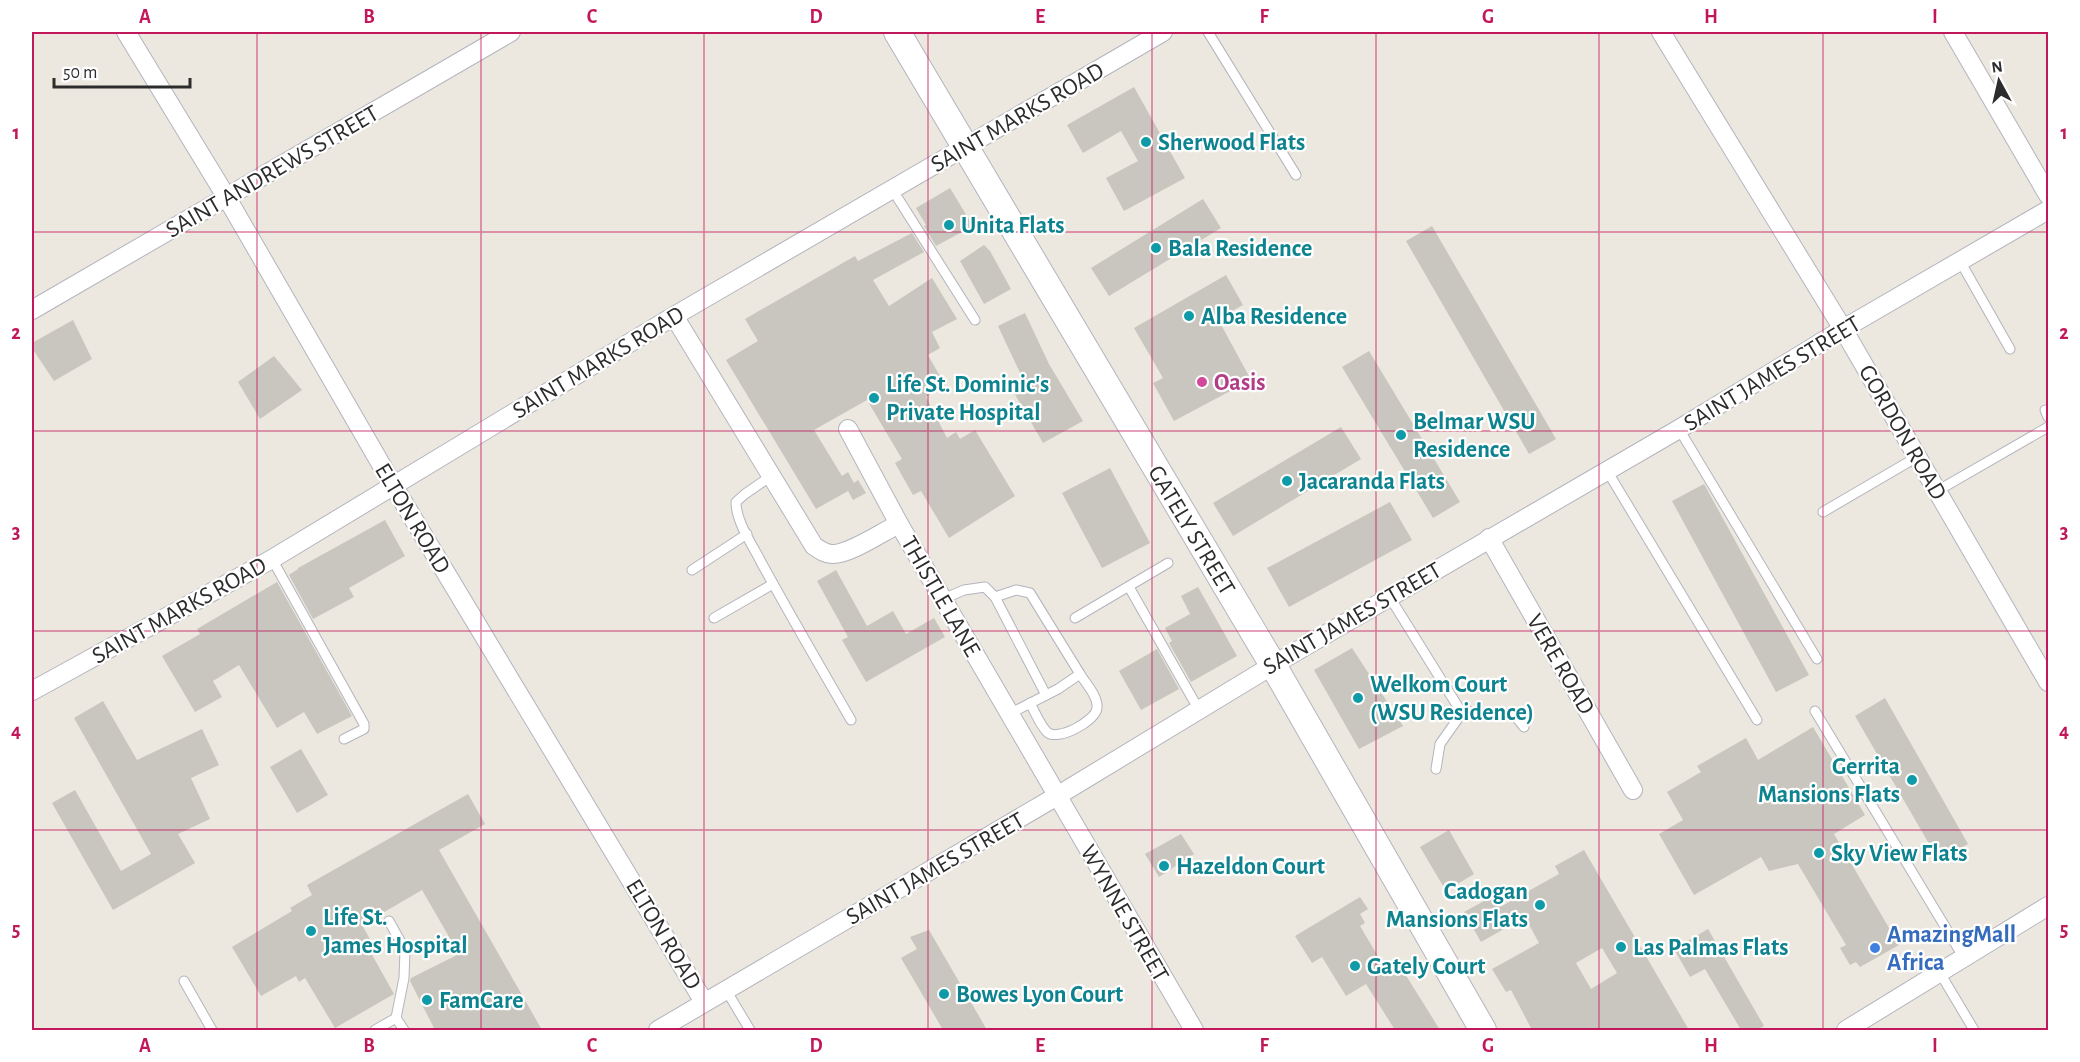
<svg xmlns="http://www.w3.org/2000/svg" width="2080" height="1062" font-family="'Alegreya Sans',sans-serif">
<style>
.building{fill:#c8c6be;fill-rule:evenodd}
.lines{fill:none;stroke-linecap:round;stroke-linejoin:round}
.lane-casing{stroke:#b3b4be;stroke-width:11}
.street-casing{stroke:#b3b4be;stroke-width:20}
.secondary-casing{stroke:#b3b4be;stroke-width:28}
.lane{stroke:#fff;stroke-width:9}
.street{stroke:#fff;stroke-width:18}
.secondary{stroke:#fff;stroke-width:26}
.grid{fill:none;stroke:#c2185b;stroke-width:1.5;stroke-opacity:0.55}
.culture-dot{fill:#0f9aa8;stroke:#fff;stroke-width:2}
.hotel-dot{fill:#d1479c;stroke:#fff;stroke-width:2}
.shop-dot{fill:#3f7fe0;stroke:#fff;stroke-width:2}
.labels{text-anchor:middle;stroke-width:4.5;stroke-linejoin:round;paint-order:stroke}
.street-label{font-size:24px;fill:#2c2c2c;stroke:#fff}
.culture-label{font-size:24px;font-weight:bold;fill:#0d838f;stroke:#fff;text-anchor:start}
.hotel-label{font-size:24px;font-weight:bold;fill:#b23c85;stroke:#fff;text-anchor:start}
.shop-label{font-size:24px;font-weight:bold;fill:#366cbe;stroke:#fff;text-anchor:start}
.neatline{fill:none;stroke:#c2185b;stroke-width:2}
.grid-label{font-size:20px;text-anchor:middle;font-weight:bold;fill:#c2185b}
</style>
<rect width="100%" height="100%" fill="#ece8df"/>
<g class="building">
<polygon points="1134,87 1185,178 1124,211 1106,178 1138,161 1121,131 1083,153 1067,125"/>
<polygon points="950,188 973,226 936,246 924,226 926,225 916,208"/>
<polygon points="1203,199 1221,228 1109,296 1091,268"/>
<polygon points="1432,226 1556,439 1529,454 1406,241"/>
<polygon points="912,233 924,252 873,280 889,306 932,278 957,319 932,332 940,348 928,355 945,385 926,397 947,438 956,432 960,439 975,430 1015,496 949,538 921,491 913,495 895,463 902,459 867,400 814,430 842,476 848,472 854,483 858,480 866,493 853,500 848,491 816,509 726,360 758,341 745,319 855,256 858,261"/>
<polygon points="984,245 990,251 1011,289 984,304 960,261"/>
<polygon points="1226,275 1243,305 1218,319 1251,380 1174,421 1153,383 1163,378 1134,328"/>
<polygon points="1025,313 1049,364 1083,421 1043,443 1010,386 1023,379 998,326"/>
<polygon points="73,320 92,359 54,381 32,348 32,343"/>
<polygon points="1369,351 1460,502 1433,518 1342,367"/>
<polygon points="274,356 302,390 260,419 238,382"/>
<polygon points="1341,427 1361,459 1233,536 1213,503"/>
<polygon points="1110,468 1150,543 1102,568 1062,493"/>
<polygon points="1704,484 1809,675 1776,692 1672,501"/>
<polygon points="1390,502 1412,540 1289,607 1267,568"/>
<polygon points="385,520 405,556 349,588 354,597 313,619 289,575 298,569 298,568"/>
<polygon points="836,570 867,626 893,611 906,634 934,618 945,637 866,682 842,640 848,637 817,581"/>
<polygon points="277,582 352,716 317,734 304,712 277,728 239,665 213,681 222,697 195,712 162,656 200,634 197,629"/>
<polygon points="1198,587 1237,656 1191,682 1169,643 1172,641 1165,628 1190,614 1181,596"/>
<polygon points="1352,648 1403,726 1359,749 1314,670"/>
<polygon points="1157,649 1179,689 1141,710 1119,671"/>
<polygon points="1885,698 1968,844 1939,861 1855,716"/>
<polygon points="103,701 137,760 202,729 219,765 191,778 210,819 178,834 195,863 113,910 52,803 75,790 121,871 151,854 74,718"/>
<polygon points="1813,727 1865,815 1834,834 1899,945 1860,967 1856,962 1850,965 1840,948 1846,945 1798,864 1769,871 1761,857 1694,895 1659,834 1683,820 1667,792 1701,772 1697,766 1746,738 1758,760"/>
<polygon points="301,749 328,795 297,813 270,767"/>
<polygon points="468,794 485,824 439,850 542,1030 435,1030 410,981 411,978 459,954 422,890 362,925 371,941 366,944 394,994 335,1028 305,978 299,982 296,976 261,996 232,947 292,911 290,908 312,895 307,885"/>
<polygon points="1449,830 1474,874 1446,891 1420,847"/>
<polygon points="1181,834 1194,854 1159,877 1145,854"/>
<path d="M1584,850l105,180h-157l-21,-40 -5,2 -14,-23 47,-26 -14,-26 -44,25 -17,-30 29,-16 7,11 59,-33 -4,-8zM1602,948l15,25 -26,16 -15,-26z"/>
<polygon points="1360,897 1368,909 1360,914 1365,923 1360,926 1385,968 1397,961 1440,1030 1395,1030 1366,984 1346,996 1322,957 1312,963 1295,936"/>
<polygon points="1708,929 1764,1026 1757,1030 1741,1030 1705,969 1690,977 1674,949"/>
<polygon points="929,930 987,1030 943,1030 901,958 917,949 910,937"/>
</g>
<g class="lines">
<defs>
<g id="lane">
<polyline points="1208,32 1296,175"/>
<polyline points="892,189 975,320"/>
<polyline points="1960,261 2010,349"/>
<polyline points="2045,410 2048,417"/>
<polyline points="1679,429 1817,659"/>
<polyline points="1606,469 1757,720"/>
<path d="M771,476l-26,18 -9,8c0,20 16,42 25,60 29,53 60,106 90,158"/>
<polyline points="1937,491 2048,427"/>
<polyline points="1823,512 1917,457"/>
<polyline points="272,559 364,724 364,729 344,739"/>
<polyline points="692,570 747,534"/>
<polyline points="1129,587 1199,710"/>
<polyline points="1389,596 1460,710 1457,720 1440,744 1436,769"/>
<polyline points="995,597 1016,590 1030,593 1080,674 1058,689 1009,714"/>
<polyline points="943,599 964,590 985,587 995,597 1046,695"/>
<polyline points="714,618 773,584"/>
<polyline points="1075,618 1168,563"/>
<path d="M1030,703c5,9 10,22 17,29 10,10 49,-11 50,-24 1,-12 -11,-24 -17,-34"/>
<polyline points="1460,710 1476,713 1506,714 1516,717 1524,727"/>
<polyline points="1815,711 1964,958"/>
<polyline points="1940,973 1974,1030"/>
<polyline points="184,981 212,1030"/>
<polyline points="726,990 750,1030"/>
<polyline points="396,1018 404,1030"/>
<polyline points="375,1030 396,1018 404,978 405,950 389,921"/>
</g>
<g id="street">
<polyline points="126,32 227,198 393,485 704,1002"/>
<polyline points="1661,32 1843,329 2048,682"/>
<polyline points="1953,32 2048,195"/>
<polyline points="32,310 511,32"/>
<path d="M674,316l140,230c6,4 11,8 18,8 17,1 50,-22 67,-30"/>
<polyline points="848,429 899,524 1194,1030"/>
<polyline points="1489,538 1633,790"/>
<polyline points="32,691 272,559 674,316 1163,32"/>
<polyline points="658,1030 1057,796 1273,665 1679,429 1843,329 2048,210"/>
<polyline points="1846,1030 2048,906"/>
</g>
<polyline id="secondary" points="897,32 1273,665 1483,1030"/>
</defs>
<use href="#lane" class="lane-casing"/>
<use href="#street" class="street-casing"/>
<use href="#secondary" class="secondary-casing"/>
<use href="#lane" class="lane"/>
<use href="#street" class="street"/>
<use href="#secondary" class="secondary"/>
</g>
<path class="grid" d="M257,32v998M481,32v998M704,32v998M928,32v998M1152,32v998M1376,32v998M1599,32v998M1823,32v998M32,232h2016M32,431h2016M32,631h2016M32,830h2016"/>
<g class="culture-dot">
<circle cx="1146" cy="142" r="6"/>
<circle cx="949" cy="225" r="6"/>
<circle cx="1156" cy="248" r="6"/>
<circle cx="1189" cy="316" r="6"/>
<circle cx="874" cy="398" r="6"/>
<circle cx="1401" cy="435" r="6"/>
<circle cx="1287" cy="481" r="6"/>
<circle cx="1358" cy="698" r="6"/>
<circle cx="1912" cy="780" r="6"/>
<circle cx="1819" cy="853" r="6"/>
<circle cx="1164" cy="866" r="6"/>
<circle cx="1540" cy="905" r="6"/>
<circle cx="311" cy="931" r="6"/>
<circle cx="1621" cy="947" r="6"/>
<circle cx="1355" cy="966" r="6"/>
<circle cx="944" cy="994" r="6"/>
<circle cx="427" cy="1000" r="6"/>
</g>
<circle class="hotel-dot" cx="1202" cy="382" r="6"/>
<circle class="shop-dot" cx="1875" cy="948" r="6"/>
<g class="labels">
<g class="street-label">
<text transform="translate(1017 117) rotate(-30)" y="8">SAINT MARKS ROAD</text>
<text transform="translate(272 171) rotate(-30)" y="8">SAINT ANDREWS STREET</text>
<text transform="translate(598 362) rotate(-31)" y="8">SAINT MARKS ROAD</text>
<text transform="translate(1772 373) rotate(-31)" y="8">SAINT JAMES STREET</text>
<text transform="translate(1903 432) rotate(60)" y="8">GORDON ROAD</text>
<text transform="translate(413 518) rotate(59)" y="8">ELTON ROAD</text>
<text transform="translate(1192 530) rotate(59)" y="8">GATELY STREET</text>
<text transform="translate(941 596) rotate(60)" y="8">THISTLE LANE</text>
<text transform="translate(179 610) rotate(-29)" y="8">SAINT MARKS ROAD</text>
<text transform="translate(1352 618) rotate(-30)" y="8">SAINT JAMES STREET</text>
<text transform="translate(1561 664) rotate(60)" y="8">VERE ROAD</text>
<text transform="translate(935 868) rotate(-30)" y="8">SAINT JAMES STREET</text>
<text transform="translate(1125 913) rotate(60)" y="8">WYNNE STREET</text>
<text transform="translate(664 934) rotate(59)" y="8">ELTON ROAD</text>
</g>
<g class="culture-label">
<text x="1158" y="150">Sherwood Flats</text>
<text x="961" y="233">Unita Flats</text>
<text x="1168" y="256">Bala Residence</text>
<text x="1201" y="324">Alba Residence</text>
<text x="886" y="392">Life St. Dominic's<tspan x="886" dy="28">Private Hospital</tspan></text>
<text x="1413" y="429">Belmar WSU<tspan x="1413" dy="28">Residence</tspan></text>
<text x="1299" y="489">Jacaranda Flats</text>
<text x="1370" y="692">Welkom Court<tspan x="1370" dy="28">(WSU Residence)</tspan></text>
<text x="1900" y="774" text-anchor="end">Gerrita<tspan x="1900" dy="28">Mansions Flats</tspan></text>
<text x="1831" y="861">Sky View Flats</text>
<text x="1176" y="874">Hazeldon Court</text>
<text x="1528" y="899" text-anchor="end">Cadogan<tspan x="1528" dy="28">Mansions Flats</tspan></text>
<text x="323" y="925">Life St.<tspan x="323" dy="28">James Hospital</tspan></text>
<text x="1633" y="955">Las Palmas Flats</text>
<text x="1367" y="974">Gately Court</text>
<text x="956" y="1002">Bowes Lyon Court</text>
<text x="439" y="1008">FamCare</text>
</g>
<g class="hotel-label">
<text x="1214" y="390">Oasis</text>
</g>
<g class="shop-label">
<text x="1887" y="942">AmazingMall<tspan x="1887" dy="28">Africa</tspan></text>
</g>
</g>
<rect width="2080" height="1062" fill="none" stroke="#ffffff" stroke-width="66"/>
<g transform="translate(1999 81) rotate(352)" stroke="#ffffff" stroke-width="4.5" paint-order="stroke">
<path d="M0-4.5L10 22L0 15L-10 22Z" fill="#2c2c2c"/>
<text y="-9" font-size="16" font-weight="bold" text-anchor="middle" fill="#2c2c2c">N</text>
</g>
<path d="M54 78v9h136v-9" fill="none" stroke="#2c2c2c" stroke-width="3"/>
<text x="63" y="78" font-size="18" fill="#2c2c2c" stroke="#ffffff" stroke-width="4.5" paint-order="stroke">50 m</text>
<rect x="33" y="33" width="2014" height="996" class="neatline"/>
<g class="grid-label">
<text x="145" y="23">A</text>
<text x="369" y="23">B</text>
<text x="592" y="23">C</text>
<text x="816" y="23">D</text>
<text x="1040" y="23">E</text>
<text x="1264" y="23">F</text>
<text x="1488" y="23">G</text>
<text x="1711" y="23">H</text>
<text x="1935" y="23">I</text>
<text x="16" y="139">1</text>
<text x="2064" y="139">1</text>
<text x="16" y="339">2</text>
<text x="2064" y="339">2</text>
<text x="16" y="538">3</text>
<text x="2064" y="538">3</text>
<text x="16" y="737">4</text>
<text x="2064" y="737">4</text>
<text x="16" y="936">5</text>
<text x="2064" y="936">5</text>
<text x="145" y="1052">A</text>
<text x="369" y="1052">B</text>
<text x="592" y="1052">C</text>
<text x="816" y="1052">D</text>
<text x="1040" y="1052">E</text>
<text x="1264" y="1052">F</text>
<text x="1488" y="1052">G</text>
<text x="1711" y="1052">H</text>
<text x="1935" y="1052">I</text>
</g>
</svg>
